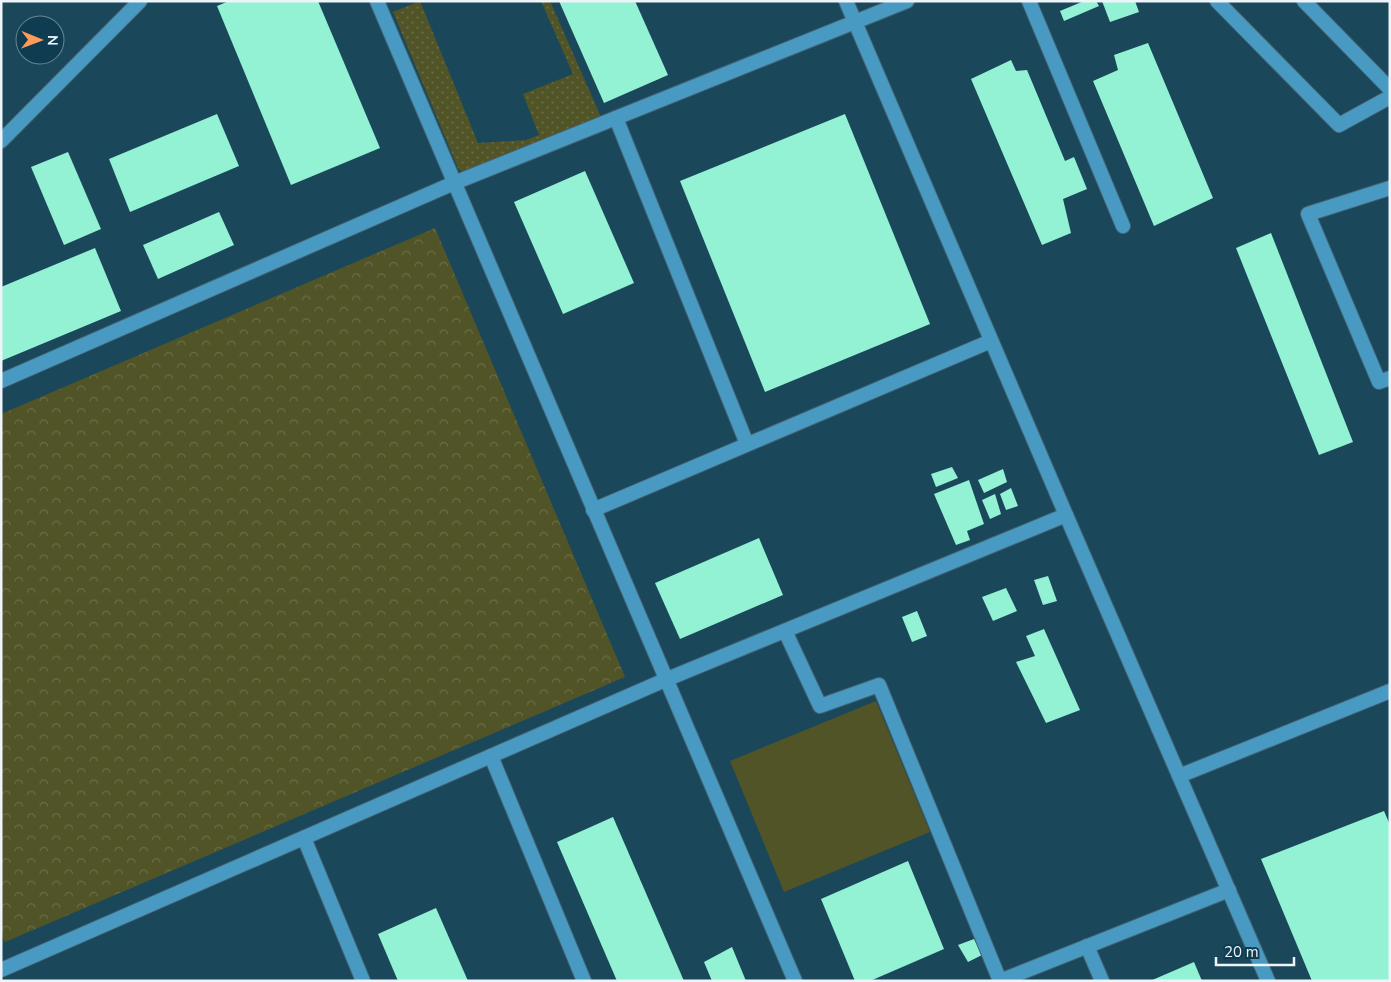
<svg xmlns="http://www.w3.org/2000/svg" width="1391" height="982" font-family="'Nunito Sans',sans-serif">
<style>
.grass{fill:url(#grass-dots)}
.park{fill:url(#park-crowns)}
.pitch{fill:#515426}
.building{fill:#94f2d4}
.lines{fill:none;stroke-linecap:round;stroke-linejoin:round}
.service-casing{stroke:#436474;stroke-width:16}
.service{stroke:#499ac2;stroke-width:14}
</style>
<defs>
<pattern id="grass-dots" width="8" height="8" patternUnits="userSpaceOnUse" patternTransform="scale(1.25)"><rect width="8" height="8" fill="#515426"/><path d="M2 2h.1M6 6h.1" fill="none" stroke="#6a6d46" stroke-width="1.8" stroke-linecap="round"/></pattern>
<pattern id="park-crowns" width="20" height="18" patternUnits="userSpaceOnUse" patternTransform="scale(1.25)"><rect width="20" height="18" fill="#515426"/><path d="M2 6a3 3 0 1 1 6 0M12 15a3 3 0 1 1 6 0" fill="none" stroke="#6a6d46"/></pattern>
</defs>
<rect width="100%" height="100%" fill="#1b475b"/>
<polygon class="grass" points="420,1 478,143 526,140 539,135 523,94 573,74 541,1 550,1 601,117 464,174 458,168 393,12"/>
<polygon class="park" points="435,228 625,677 5,942 1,935 1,414"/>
<polygon class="pitch" points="876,701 930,832 784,892 730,761"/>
<g class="building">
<polygon points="229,1 318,1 380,148 291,185 217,6"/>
<polygon points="559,1 635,1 668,75 604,103"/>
<polygon points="1084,1 1096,1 1099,6 1064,21 1060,11"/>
<polygon points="1102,1 1135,1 1139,12 1110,22"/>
<polygon points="1148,43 1213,198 1154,226 1093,81 1118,70 1114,55"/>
<polygon points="1011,60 1016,71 1027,70 1065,161 1074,157 1087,189 1063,199 1071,233 1042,245 971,79"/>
<polygon points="217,114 239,166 130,212 109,159"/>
<polygon points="845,114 930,324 765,392 680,181"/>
<polygon points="68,152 101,229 64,245 31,167"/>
<polygon points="585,171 634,283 563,314 514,202"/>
<polygon points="219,212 234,245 158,279 143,245"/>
<polygon points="1271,233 1353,442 1319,455 1236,248"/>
<polygon points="95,248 121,311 1,361 1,287"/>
<polygon points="952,467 958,478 936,487 931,474"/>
<polygon points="1003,469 1007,482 984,493 978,480"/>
<polygon points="969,480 984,524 967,531 970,540 956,545 934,494"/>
<polygon points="1011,488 1018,506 1006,510 1000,494"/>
<polygon points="995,494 1001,514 990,519 982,500"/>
<polygon points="759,538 783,595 680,639 655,583"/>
<polygon points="1048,576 1057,601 1043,605 1034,580"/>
<polygon points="1006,588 1017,611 993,621 982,597"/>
<polygon points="917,611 927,636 912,642 902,617"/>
<polygon points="1044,629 1080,710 1046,723 1016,662 1035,656 1026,636"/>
<polygon points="1384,811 1390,825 1390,981 1312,981 1261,859"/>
<polygon points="613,817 684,981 617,981 557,842"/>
<polygon points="908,861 944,949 870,981 855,981 821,899"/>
<polygon points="436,908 468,981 398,981 378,934"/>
<polygon points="974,939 982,955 968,962 958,945"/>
<polygon points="732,947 746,981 712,981 704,962"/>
<polygon points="1194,962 1202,981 1150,981"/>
</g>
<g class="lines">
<defs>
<g id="service">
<polyline points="377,1 795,981"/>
<polyline points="846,1 1066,515 1268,981"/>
<polyline points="1029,1 1123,226"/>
<polyline points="1217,1 1339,125 1390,97"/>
<polyline points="1304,1 1390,89"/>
<polyline points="616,118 747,444"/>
<polyline points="1,141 140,1"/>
<polyline points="1390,188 1308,214 1379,382 1390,378"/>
<polyline points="1,381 454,183 907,1"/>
<polyline points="593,510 991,341"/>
<polyline points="785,631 820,706 879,685 1000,981"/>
<polyline points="491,756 584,981"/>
<polyline points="1179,776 1390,691"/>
<polyline points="304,838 363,981"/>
<polyline points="1087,946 1102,981"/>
<polyline points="1,970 665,680 1066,515"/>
<polyline points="1000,981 1229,890"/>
</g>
</defs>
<use href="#service" class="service-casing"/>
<use href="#service" class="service"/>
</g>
<rect width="1391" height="982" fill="none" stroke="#eef5fa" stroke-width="5"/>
<g transform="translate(40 40) rotate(91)"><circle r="24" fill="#0f3c50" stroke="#688694"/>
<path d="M0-4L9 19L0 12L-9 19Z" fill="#ff9b5a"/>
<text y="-8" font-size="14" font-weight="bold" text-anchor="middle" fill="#eef5fa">N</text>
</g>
<path d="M1216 957v8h78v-8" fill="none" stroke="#eef5fa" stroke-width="2.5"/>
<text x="1224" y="957" font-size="15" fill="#eef5fa" stroke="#0f3c50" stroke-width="4" paint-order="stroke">20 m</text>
</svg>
